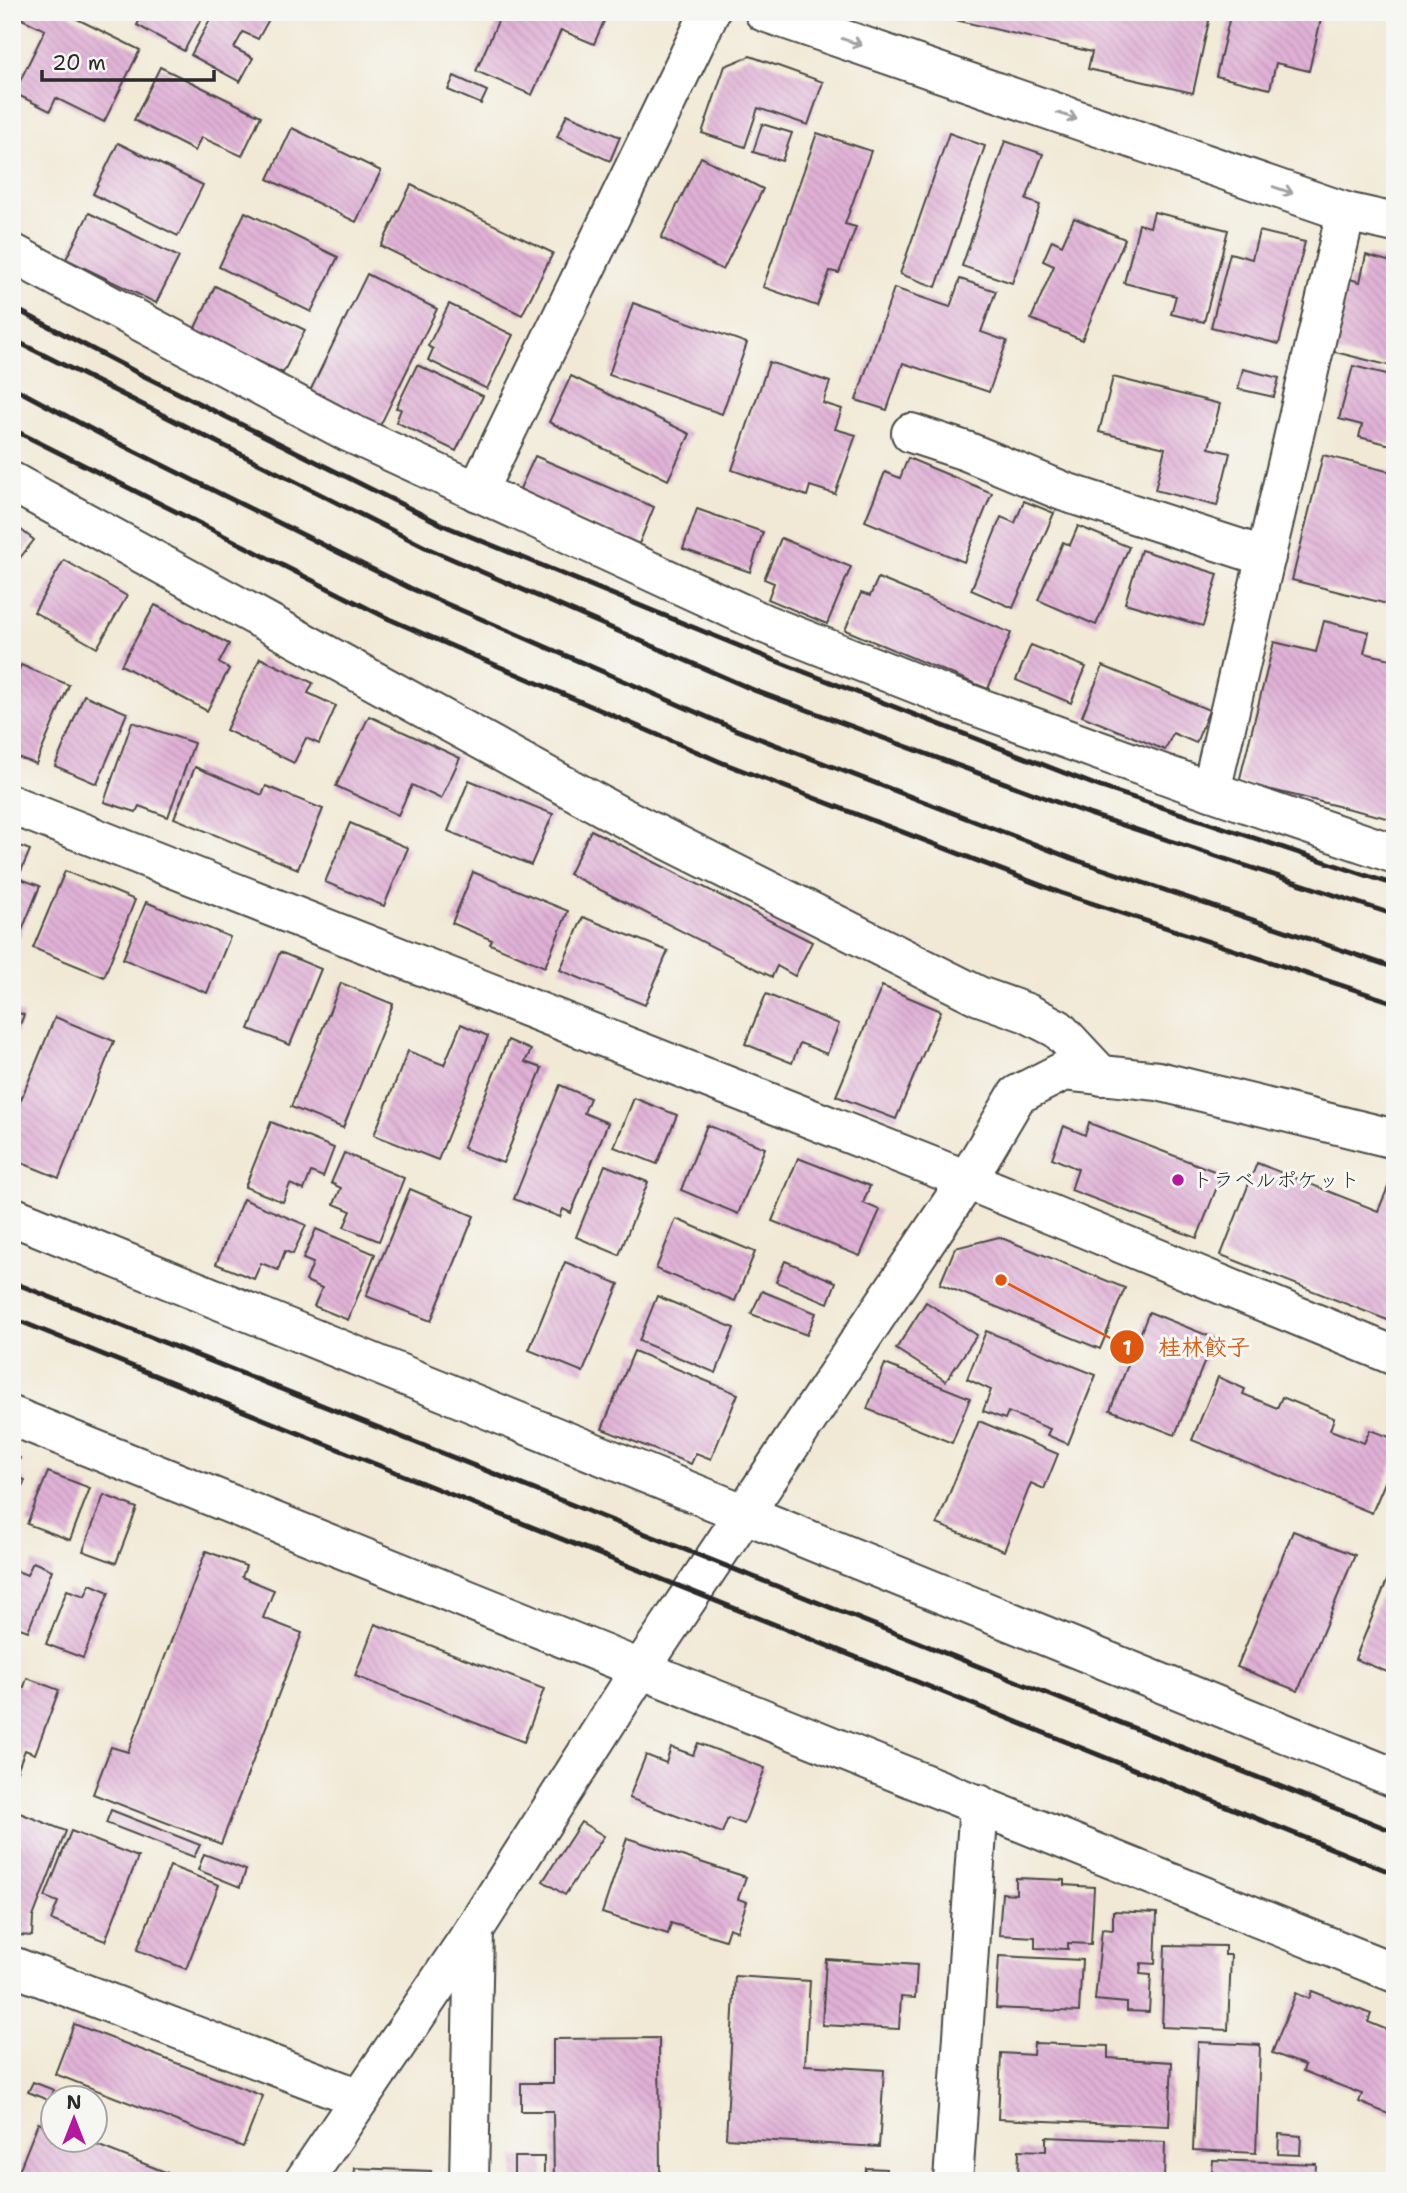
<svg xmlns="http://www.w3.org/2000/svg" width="1407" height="2193" font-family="'Shantell Sans','Klee One',sans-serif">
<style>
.building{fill:url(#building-back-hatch)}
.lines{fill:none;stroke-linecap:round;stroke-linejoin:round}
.minor-casing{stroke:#494844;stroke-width:42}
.minor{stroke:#fff;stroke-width:38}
.rail{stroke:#2b2b2b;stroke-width:5}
.oneway{stroke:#a0a0a0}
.poi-dot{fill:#b5179e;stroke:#f6f6f2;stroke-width:2.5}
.labels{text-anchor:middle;stroke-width:6;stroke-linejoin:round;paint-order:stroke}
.poi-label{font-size:21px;fill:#2b2b2b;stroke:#f6f6f2;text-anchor:start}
.leader{fill:none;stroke:#df570e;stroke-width:2.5}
.callout-dot{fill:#df570e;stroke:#f6f6f2;stroke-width:2.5}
.mark-label{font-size:21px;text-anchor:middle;font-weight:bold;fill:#fff}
.callout-label{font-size:23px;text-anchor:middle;font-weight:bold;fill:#df570e;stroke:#f6f6f2;stroke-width:6;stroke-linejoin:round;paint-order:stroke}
</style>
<defs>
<pattern id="building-back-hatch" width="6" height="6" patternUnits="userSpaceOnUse" patternTransform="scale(1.75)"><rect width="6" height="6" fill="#e0b1d6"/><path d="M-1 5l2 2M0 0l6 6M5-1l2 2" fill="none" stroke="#c098b8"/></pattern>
</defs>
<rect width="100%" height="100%" fill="#f6f6f2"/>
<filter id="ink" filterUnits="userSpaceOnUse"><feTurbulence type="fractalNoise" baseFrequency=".0143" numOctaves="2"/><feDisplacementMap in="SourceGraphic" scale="14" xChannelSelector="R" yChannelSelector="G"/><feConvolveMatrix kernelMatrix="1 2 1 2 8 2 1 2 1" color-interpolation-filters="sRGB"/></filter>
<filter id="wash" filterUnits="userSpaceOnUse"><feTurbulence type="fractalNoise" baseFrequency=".00686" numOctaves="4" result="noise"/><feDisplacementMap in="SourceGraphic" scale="28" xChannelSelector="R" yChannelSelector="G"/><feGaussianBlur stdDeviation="1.57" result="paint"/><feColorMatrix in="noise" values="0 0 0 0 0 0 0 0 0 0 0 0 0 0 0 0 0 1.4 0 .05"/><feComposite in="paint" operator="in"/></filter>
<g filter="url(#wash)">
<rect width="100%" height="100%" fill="#f1e9d5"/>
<g id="blocks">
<g class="building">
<polygon points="26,12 63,12 140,50 104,122 56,98 50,111 14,93 45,30 22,19"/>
<polygon points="144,12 205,12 184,51 137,25"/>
<polygon points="214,12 273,12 258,39 243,32 234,48 253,58 240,82 191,55"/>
<polygon points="502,12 608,12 594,44 561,30 532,95 476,71"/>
<polygon points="944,12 1211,12 1193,93 1088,69 1092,52 943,17"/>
<polygon points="1231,12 1290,12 1321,19 1309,71 1276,63 1270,89 1216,76"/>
<polygon points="750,56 823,82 808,125 758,108 745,147 702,133 725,66"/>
<polygon points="160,67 261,116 242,156 201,137 195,151 134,120"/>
<polygon points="454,76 487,91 481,104 448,90"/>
<polygon points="567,114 620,137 610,161 557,137"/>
<polygon points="762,124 792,133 782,161 753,152"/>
<polygon points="292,128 381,171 356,222 268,179"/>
<polygon points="817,133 871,151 845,224 856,227 839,273 830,271 817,306 763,287"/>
<polygon points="949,133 985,146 936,287 900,274"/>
<polygon points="1005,141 1043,154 1026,200 1040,205 1012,283 962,266"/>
<polygon points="118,143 203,185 178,236 93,194"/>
<polygon points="701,157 763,189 723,270 661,238"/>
<polygon points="411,185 553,253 522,315 381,246"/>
<polygon points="245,212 338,257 311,312 219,267"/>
<polygon points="1154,212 1228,230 1204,322 1171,314 1176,296 1124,283 1139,224 1150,227"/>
<polygon points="89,213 179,257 156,303 66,259"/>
<polygon points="1074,218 1125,239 1082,340 1031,319 1054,266 1043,261 1052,240 1062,245"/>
<polygon points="1259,231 1305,242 1279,344 1211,327 1230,253 1252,259"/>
<polygon points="1366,255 1395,263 1395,367 1331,351 1350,279 1360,282"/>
<polygon points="367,274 437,309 379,428 309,393"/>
<polygon points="960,279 996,291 981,332 1007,341 989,392 903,363 887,410 856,400 894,288 950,307"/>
<polygon points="215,286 305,330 283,373 194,330"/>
<polygon points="633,303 747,343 722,414 609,375"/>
<polygon points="449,304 513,335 487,389 428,360 433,349 428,346"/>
<polygon points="769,362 830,382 823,403 842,409 835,429 856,435 835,494 810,486 807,496 732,470"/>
<polygon points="417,365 483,396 456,451 396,422 401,409 396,408"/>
<polygon points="1353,366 1395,376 1395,446 1359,437 1362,425 1339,419"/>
<polygon points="1243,369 1279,378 1274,397 1238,389"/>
<polygon points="571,376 690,434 668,480 549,422"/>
<polygon points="1113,377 1220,404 1209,448 1230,453 1217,506 1155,490 1165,448 1099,432"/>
<polygon points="1323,455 1395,473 1395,606 1292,580"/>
<polygon points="535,456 654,507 639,544 518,493"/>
<polygon points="908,458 992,493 964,562 865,521 885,472 900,478"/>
<polygon points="1024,501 1054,513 1013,608 971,590 1001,517 1015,523"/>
<polygon points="697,509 763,532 750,572 683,549"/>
<polygon points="12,523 34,540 12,568"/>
<polygon points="1078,526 1129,547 1096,625 1038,600 1063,542 1070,545"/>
<polygon points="781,538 851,567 827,624 768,599 774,583 764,579"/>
<polygon points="1141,550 1218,574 1203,626 1125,603"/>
<polygon points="64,560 127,596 97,648 34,612"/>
<polygon points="878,578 1011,633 988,689 845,630 861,593 870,596"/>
<polygon points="155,605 229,644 219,663 229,669 207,711 121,665"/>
<polygon points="1324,621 1369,632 1364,653 1395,660 1395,820 1239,782 1274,642 1316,652"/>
<polygon points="1031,645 1086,667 1071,703 1016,680"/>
<polygon points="260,658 313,683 308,693 336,706 319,744 306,738 294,763 226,730"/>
<polygon points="21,665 69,685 36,764 12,755 12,685"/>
<polygon points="1103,666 1209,710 1196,743 1173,733 1165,750 1082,716"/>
<polygon points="84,695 127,713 97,784 55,766"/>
<polygon points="369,716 460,758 441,799 412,785 398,815 336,786"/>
<polygon points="132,722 194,743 168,817 139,806 136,812 104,802"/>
<polygon points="195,767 262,795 266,786 323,809 298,869 174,818"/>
<polygon points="469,780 553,814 531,865 448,831"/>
<polygon points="350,823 408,848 384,906 325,882"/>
<polygon points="591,830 812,942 795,976 777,966 772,977 569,874"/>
<polygon points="12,843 30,850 18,878 40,886 16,945 12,944"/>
<polygon points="65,871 135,900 104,977 33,948"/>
<polygon points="473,872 568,911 545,967 490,944 492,940 452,923"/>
<polygon points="146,902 230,937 207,993 123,959"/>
<polygon points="583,917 668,951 645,1005 560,970"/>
<polygon points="280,952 321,969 290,1045 249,1029"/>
<polygon points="341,983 393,1004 343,1128 291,1107"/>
<polygon points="882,986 941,1011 896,1119 836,1096"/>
<polygon points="766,994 839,1024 827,1054 800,1043 792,1063 745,1044"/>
<polygon points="12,1010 24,1015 12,1044"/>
<polygon points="55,1017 114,1041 59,1178 12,1159 12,1121"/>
<polygon points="461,1024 488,1036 438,1160 374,1135 408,1051 444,1065"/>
<polygon points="508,1040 531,1050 525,1062 542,1068 503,1163 463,1148"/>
<polygon points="560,1085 590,1098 584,1113 608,1123 571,1213 563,1209 560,1217 514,1199"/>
<polygon points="634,1098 677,1115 657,1164 614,1147"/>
<polygon points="271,1122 334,1148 323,1177 311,1172 304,1190 290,1184 283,1202 245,1187"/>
<polygon points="1089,1123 1222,1174 1197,1238 1071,1190 1078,1169 1052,1158 1064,1126 1085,1135"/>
<polygon points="707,1125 765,1148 738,1214 681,1190"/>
<polygon points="344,1153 404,1178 379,1241 344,1227 351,1211 334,1204 341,1188 331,1183"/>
<polygon points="798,1158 870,1186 863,1203 880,1210 860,1256 772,1221"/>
<polygon points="1257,1163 1378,1211 1391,1180 1395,1182 1395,1323 1221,1255"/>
<polygon points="605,1165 648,1182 619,1255 576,1237"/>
<polygon points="410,1189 474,1216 431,1321 366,1296"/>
<polygon points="243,1199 306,1225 293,1254 285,1251 278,1270 261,1263 254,1279 216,1264"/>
<polygon points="676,1219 755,1252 735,1301 656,1269"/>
<polygon points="316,1229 375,1254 348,1320 314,1306 322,1288 306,1281 313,1263 303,1259"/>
<polygon points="999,1237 1125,1288 1100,1349 940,1284 955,1248"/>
<polygon points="785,1261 836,1282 828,1303 776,1282"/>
<polygon points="565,1262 619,1284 583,1372 529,1350"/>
<polygon points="762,1291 816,1313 807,1335 751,1314"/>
<polygon points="657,1296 734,1328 716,1373 639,1341"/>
<polygon points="926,1302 977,1335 946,1381 896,1349"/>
<polygon points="1149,1312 1214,1338 1175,1435 1110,1410"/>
<polygon points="986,1331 1096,1375 1068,1444 1047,1435 1050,1429 1008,1412 1005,1419 983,1411 991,1390 967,1379"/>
<polygon points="634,1351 738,1394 711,1459 696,1453 691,1464 602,1429"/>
<polygon points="885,1364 970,1398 952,1443 867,1409"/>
<polygon points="1218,1377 1245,1389 1243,1394 1277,1408 1282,1397 1334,1418 1330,1430 1364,1443 1370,1430 1395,1439 1395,1459 1372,1513 1192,1440"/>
<polygon points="979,1421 1058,1454 1044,1489 1031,1483 1004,1551 937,1524"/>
<polygon points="12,1455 20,1458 13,1475 25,1480 12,1513"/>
<polygon points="48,1472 90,1488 70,1540 27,1524"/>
<polygon points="104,1495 137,1508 116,1563 83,1551"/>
<polygon points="1293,1531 1355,1555 1298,1691 1237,1667"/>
<polygon points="206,1551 246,1566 242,1577 274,1590 263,1618 302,1633 221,1844 93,1794 111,1747 128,1752"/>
<polygon points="33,1562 52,1570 28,1631 12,1625 12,1569 27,1575"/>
<polygon points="1388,1578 1395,1581 1395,1675 1355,1659"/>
<polygon points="90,1584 109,1592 83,1658 46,1644 67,1590 85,1596"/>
<polygon points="375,1624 544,1689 524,1742 355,1676"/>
<polygon points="27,1678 59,1690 35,1754 25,1750 15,1776 12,1775 12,1682 24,1687"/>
<polygon points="698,1743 765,1768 744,1824 728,1818 722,1833 629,1798 646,1755 666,1763 671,1747 693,1755"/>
<polygon points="12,1810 66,1831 33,1917 32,1936 19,1935 20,1912 12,1909"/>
<polygon points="111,1810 200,1845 194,1857 106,1823"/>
<polygon points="581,1822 604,1836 565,1895 543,1881"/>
<polygon points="71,1831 138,1857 105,1941 51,1920 58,1902 45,1897"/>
<polygon points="627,1838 746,1877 738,1899 747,1902 737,1931 729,1928 725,1940 671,1923 668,1934 602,1913"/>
<polygon points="204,1854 246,1870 240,1887 198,1870"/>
<polygon points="170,1866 219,1885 186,1969 137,1950"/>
<polygon points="1016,1878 1064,1880 1064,1885 1094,1887 1091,1944 1068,1943 1068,1949 1035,1948 1035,1937 999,1935 1002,1893 1016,1894"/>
<polygon points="1113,1911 1157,1913 1155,1964 1141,1963 1140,1974 1151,1975 1149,2012 1127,2011 1127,2003 1095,2000 1102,1929 1113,1930"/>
<polygon points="1165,1945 1225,1946 1225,1955 1231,1955 1228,2030 1162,2027"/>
<polygon points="999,1956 1082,1960 1079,2012 996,2008"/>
<polygon points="826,1959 917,1965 915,1998 901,1997 899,2029 822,2025"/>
<polygon points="735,1976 810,1981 805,2065 884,2070 879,2147 726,2138"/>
<polygon points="1312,1991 1371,2014 1368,2022 1395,2033 1395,2112 1393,2116 1359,2102 1362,2094 1303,2071 1305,2065 1272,2053 1296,1993 1309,1999"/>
<polygon points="74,2024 263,2096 243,2147 55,2074"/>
<polygon points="659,2038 660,2181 554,2181 553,2111 521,2111 521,2083 553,2083 553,2039"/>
<polygon points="1198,2042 1260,2045 1256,2153 1193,2150"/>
<polygon points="1034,2043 1108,2046 1108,2058 1172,2062 1169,2126 998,2119 1001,2053 1033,2055"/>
<polygon points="33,2082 54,2090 50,2101 28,2092"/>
<polygon points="38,2123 52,2128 52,2140 84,2140 188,2181 15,2181"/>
<polygon points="1279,2134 1301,2136 1300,2155 1278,2154"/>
<polygon points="1046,2137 1165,2142 1164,2181 1018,2181 1019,2150 1046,2151"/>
<rect x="514" y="2157" width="30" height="24"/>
<polygon points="1213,2160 1316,2164 1315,2181 1196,2181 1197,2172 1212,2173"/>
<polygon points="355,2168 431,2171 431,2181 354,2181"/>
<polygon points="866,2168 886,2169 885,2181 865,2181"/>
</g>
</g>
</g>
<g filter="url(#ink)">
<use href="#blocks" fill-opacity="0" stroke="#494844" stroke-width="2"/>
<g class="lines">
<defs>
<g id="minor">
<polyline points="764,12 1346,212 1395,223"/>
<polyline points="12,253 348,432 765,624 950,697 1211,791 1395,854"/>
<polyline points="911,433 966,451 1065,492 1266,557"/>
<polyline points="12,482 618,815 979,996 1027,1013 1058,1029 1102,1076"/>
<polyline points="477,492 710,12"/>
<polyline points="1211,791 1346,212"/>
<polyline points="12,805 967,1180 1395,1356"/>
<polyline points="12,1216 1395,1778"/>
<polyline points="12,1416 1395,1973"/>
<polyline points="12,1966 359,2098"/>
<polyline points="304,2181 474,1930 640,1670 967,1180 1017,1095 1064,1071 1158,1081 1395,1139"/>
<polyline points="469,2181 474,1930"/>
<polyline points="953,2181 979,1804"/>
</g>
</defs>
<use href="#minor" class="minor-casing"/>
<use href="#minor" class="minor"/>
<g class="rail">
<polyline points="12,307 136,372 445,526 771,659 1098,786 1395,885"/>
<polyline points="12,339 429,549 756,691 1089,814 1395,915"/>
<polyline points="12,387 104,436 410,588 737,730 1073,859 1395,968"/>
<polyline points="12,429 389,619 723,763 1061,893 1395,1003"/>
<polyline points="12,1282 1395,1832"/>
<polyline points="12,1318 1395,1874"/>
</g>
</g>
<defs><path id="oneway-shaft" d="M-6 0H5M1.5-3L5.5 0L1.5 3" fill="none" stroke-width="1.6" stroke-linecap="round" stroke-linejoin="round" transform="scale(1.75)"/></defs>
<g class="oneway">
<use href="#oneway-shaft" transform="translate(852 42) rotate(19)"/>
<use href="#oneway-shaft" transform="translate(1067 116) rotate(19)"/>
<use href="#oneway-shaft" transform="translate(1283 190) rotate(19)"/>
</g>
</g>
<circle class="poi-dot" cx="1178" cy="1180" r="7"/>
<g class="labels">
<g class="poi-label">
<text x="1192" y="1187">トラベルポケット</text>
</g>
</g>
<path class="leader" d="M1001 1280L1127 1347"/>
<g class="callout-dot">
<circle cx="1001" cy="1280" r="7"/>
<circle cx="1127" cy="1347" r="18"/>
</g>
<g class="mark-label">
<text x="1127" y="1355">1</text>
</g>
<g class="callout-label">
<text x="1204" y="1355">桂林餃子</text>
</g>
<rect width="1407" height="2193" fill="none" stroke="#f6f6f2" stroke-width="42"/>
<g transform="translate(74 2119)"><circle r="33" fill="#f6f6f2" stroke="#a5a5a2" stroke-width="2"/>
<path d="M0-5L12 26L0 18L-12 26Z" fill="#b5179e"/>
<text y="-10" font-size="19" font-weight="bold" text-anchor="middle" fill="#2b2b2b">N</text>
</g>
<path d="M42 70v10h172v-10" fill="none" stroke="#2b2b2b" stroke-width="3.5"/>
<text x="52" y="70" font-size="21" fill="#2b2b2b" stroke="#f6f6f2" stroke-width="5" paint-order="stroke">20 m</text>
</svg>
